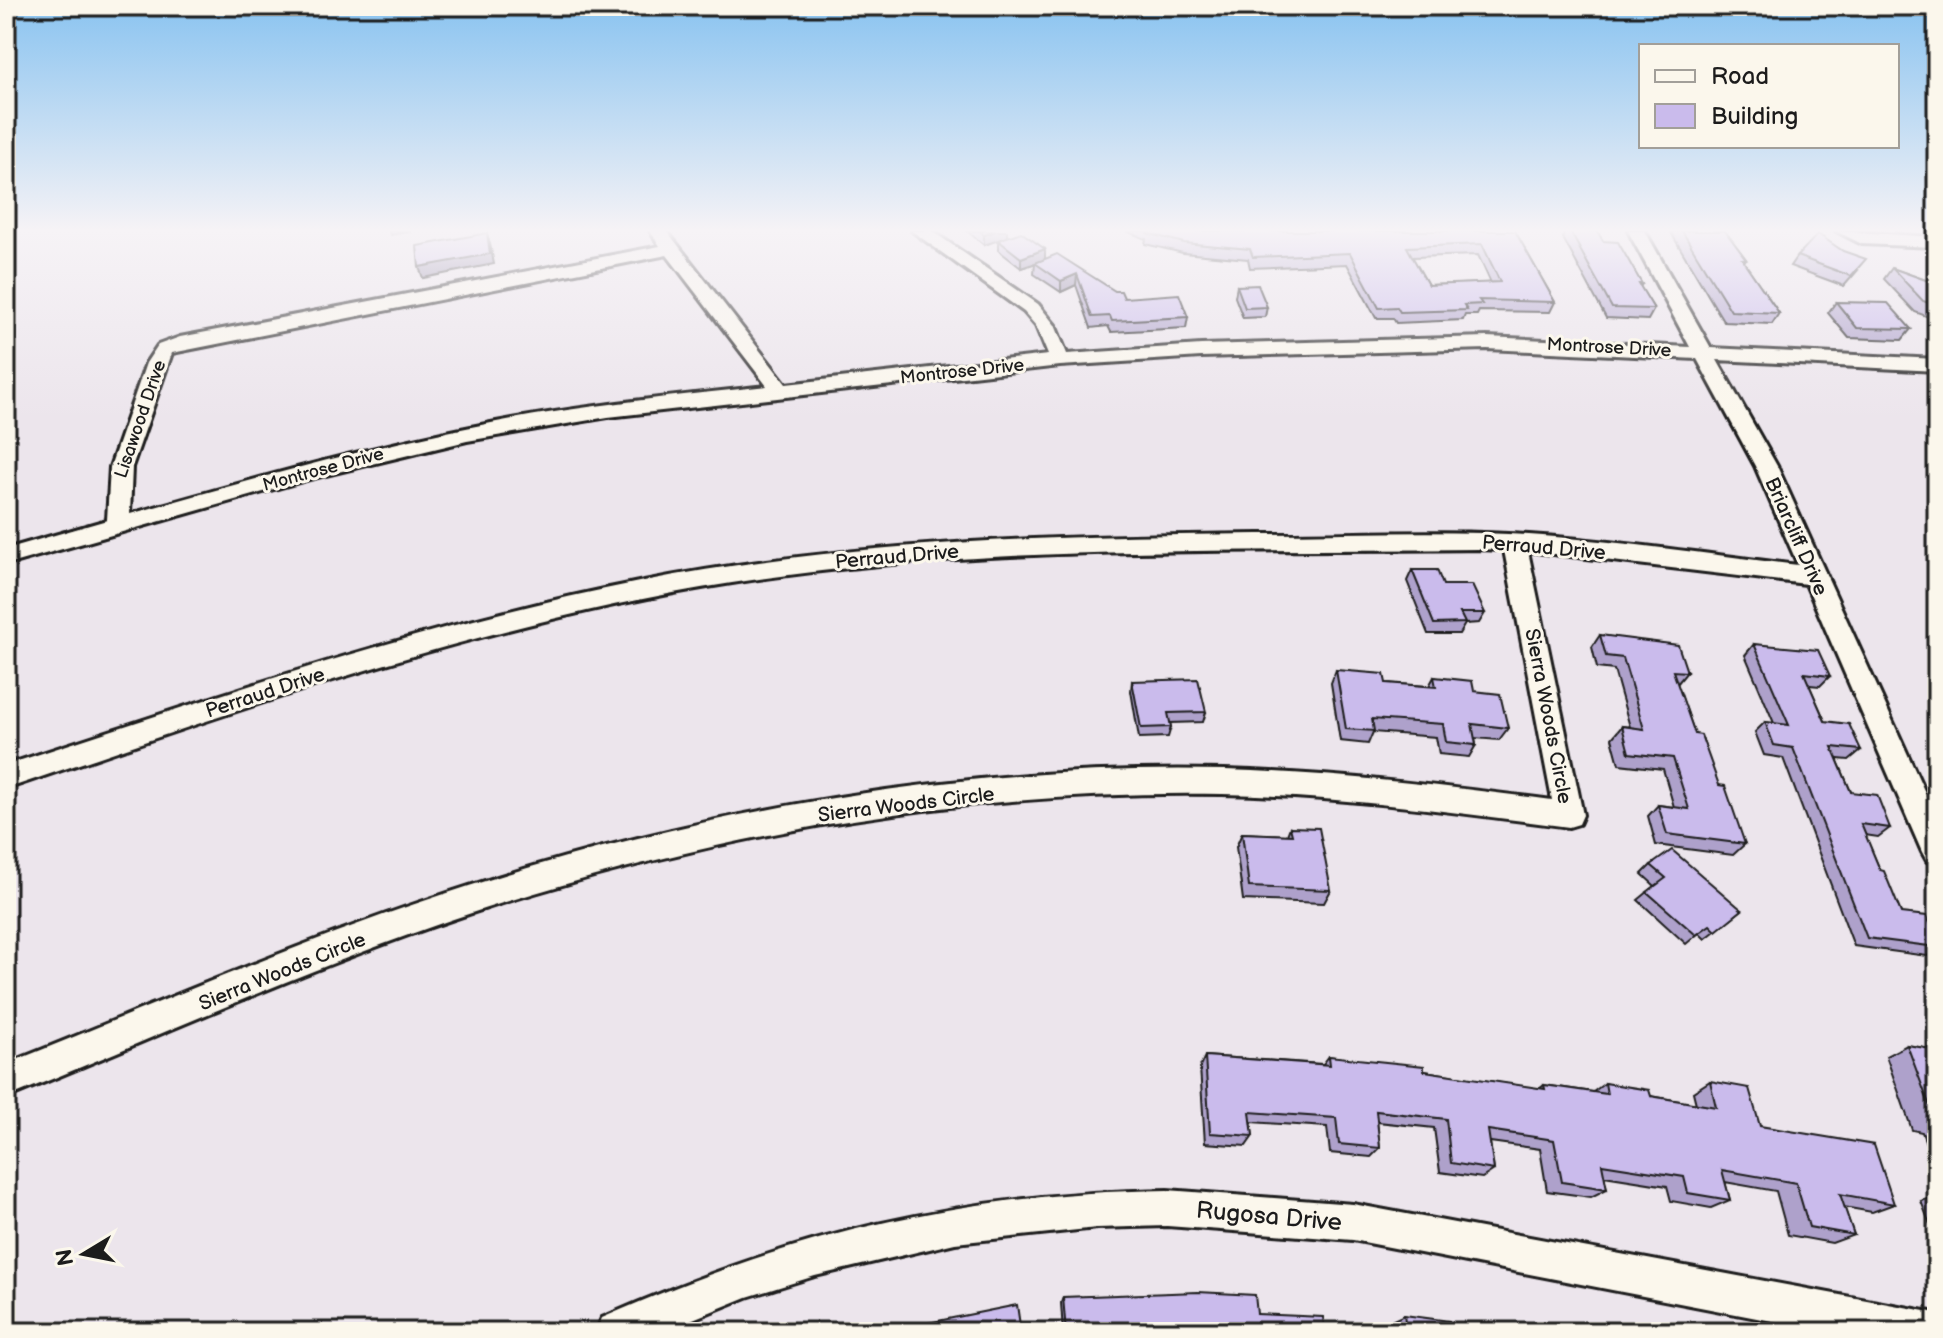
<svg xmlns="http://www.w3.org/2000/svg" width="1943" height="1338" font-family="'Balsamiq Sans',sans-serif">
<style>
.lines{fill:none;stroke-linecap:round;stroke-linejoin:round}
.street-casing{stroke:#1c1c1c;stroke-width:6}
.street{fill:#fbf7ec;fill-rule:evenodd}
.wall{fill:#aea1cb;stroke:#1c1c1c;stroke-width:2;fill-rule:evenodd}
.shaded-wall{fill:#8d83a5;stroke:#1c1c1c;stroke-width:2}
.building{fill:#cabbec;stroke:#1c1c1c;stroke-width:2;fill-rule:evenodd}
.labels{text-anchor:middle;stroke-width:6;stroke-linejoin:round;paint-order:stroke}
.far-street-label{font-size:18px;fill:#1c1c1c;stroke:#fbf7ec}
.street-label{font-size:20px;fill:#1c1c1c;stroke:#fbf7ec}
.near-street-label{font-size:24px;fill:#1c1c1c;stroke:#fbf7ec}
</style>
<rect width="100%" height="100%" fill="#ece5ec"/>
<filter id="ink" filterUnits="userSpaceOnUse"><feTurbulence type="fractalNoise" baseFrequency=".0125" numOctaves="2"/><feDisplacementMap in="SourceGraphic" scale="16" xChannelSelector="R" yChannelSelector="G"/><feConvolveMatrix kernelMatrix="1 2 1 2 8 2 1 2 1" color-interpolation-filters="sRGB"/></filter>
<g filter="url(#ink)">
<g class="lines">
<defs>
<g id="street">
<path d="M650,231h17l119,153 262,-29 -12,-29 -12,-14 -112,-81h20l106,73 17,21 12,29 134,-9 286,-8 203,10 -62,-116h17l66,117 226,11v12l-220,-11 60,106 160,353v46l-10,-4 -5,-9 -116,-268 -278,-33 55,264 -4,9 -10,3c-115,-15 -231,-31 -347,-33 -232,-4 -465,32 -687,99 -181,54 -354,134 -529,205v-34c154,-61 306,-128 463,-178 243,-78 501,-122 756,-116 109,3 218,16 327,30l-48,-250 -25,-1c-249,3 -500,-5 -747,34 -249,39 -488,125 -726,206v-24c209,-68 417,-141 633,-183 205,-41 413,-46 620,-48 95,0 190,-5 284,2 85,6 170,19 255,29l-43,-99 -58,-107 -210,-10 -286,8 -141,9 -452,51 -141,24 -158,38 -303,86v-16l101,-29 3,-53 36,-104 12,-18 22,-8 480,-91zM667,255l100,131c-101,11 -202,21 -301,42 -114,23 -225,55 -336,86l2,-47 40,-114z"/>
<polygon points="1836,231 1937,237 1937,247 1862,244"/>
<path d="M1167,1190l186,14 578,108 6,3v17h-108l-476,-92 -186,-14 -70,2 -142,15 -140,33 -68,21 -86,35h-65l6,-14c189,-83 358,-125 565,-128z"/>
</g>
</defs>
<use href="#street" class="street-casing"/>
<use href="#street" class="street"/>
</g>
<g class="wall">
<polygon points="967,231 1007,231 1007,236 1045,259 1124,298 1188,317 1186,328 1111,332 1108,326 1091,328 1076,285 1061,292 1034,274 1035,263 1039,262 1021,268 998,250 998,240 984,245"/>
<path d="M1126,231h389l40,71 -5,10 -71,-1 -2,4h-12l-2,5 -67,3 -3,-5h-17l-29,-54 -97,4 -2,-9 -65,-6 -38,-9 1,-5zM1478,255l13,28 -63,2 -16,-28z"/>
<polygon points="1564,231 1597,231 1603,241 1642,284 1640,287 1654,309 1648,320 1606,318 1563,238"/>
<polygon points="1670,231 1725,231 1746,259 1744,262 1779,313 1772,324 1724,322"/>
<polygon points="1797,256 1858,270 1844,286 1790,266"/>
<polygon points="1892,268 1937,284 1937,320 1915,312 1884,279"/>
<polygon points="1237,286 1267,307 1265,317 1243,318 1235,297"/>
<polygon points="1836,302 1911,329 1902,340 1849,338 1828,313"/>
<polygon points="1412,570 1443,585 1485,613 1479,623 1465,624 1459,634 1428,634 1407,581"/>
<polygon points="1600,635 1687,672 1677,684 1695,734 1745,844 1733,855 1656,845 1648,816 1658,805 1674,807 1663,769 1619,764 1612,738 1622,726 1630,727 1614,670 1597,668 1592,647"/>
<polygon points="1754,644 1830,676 1820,686 1809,685 1825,721 1861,750 1849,760 1837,759 1851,792 1890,828 1878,837 1865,835 1880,870 1901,913 1937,940 1937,950 1927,956 1854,946 1783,758 1764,755 1755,732 1765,722 1774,723 1745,655"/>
<polygon points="1336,670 1386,683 1429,686 1434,677 1474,691 1508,728 1499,740 1475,738 1476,745 1469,757 1439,754 1436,737 1373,732 1368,744 1340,741 1331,683"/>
<polygon points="1132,681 1206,712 1203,722 1170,723 1171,727 1168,737 1139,738 1131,691"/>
<polygon points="1290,827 1331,890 1324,903 1243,900 1236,847 1242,833 1287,835"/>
<polygon points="1651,865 1742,910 1705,939 1699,933 1686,944 1638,900 1655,886 1642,874"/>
<polygon points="1907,1045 1937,1050 1937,1162 1934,1152 1929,1152 1922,1132 1912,1130 1886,1056"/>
<polygon points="1205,1056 1323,1064 1329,1056 1539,1089 1544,1085 1593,1092 1605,1083 1651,1096 1696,1104 1693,1092 1710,1081 1760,1126 1894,1204 1872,1212 1844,1207 1854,1235 1832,1243 1788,1235 1776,1191 1725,1182 1730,1200 1711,1208 1671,1201 1667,1186 1604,1176 1607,1189 1591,1197 1547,1191 1540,1149 1490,1142 1494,1170 1482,1178 1440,1172 1434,1128 1377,1122 1380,1148 1371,1157 1330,1153 1327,1127 1251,1122 1253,1136 1246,1146 1205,1143 1200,1067"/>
<polygon points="1937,1196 1937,1243 1921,1201"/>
<polygon points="1063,1297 1257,1314 1324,1325 1383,1332 1063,1332 1061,1303"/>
<polygon points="1404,1315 1451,1332 1395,1332 1393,1320"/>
</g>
<g class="shaded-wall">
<polygon points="389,231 410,231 410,232 390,235"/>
<polygon points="995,231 1007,231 1007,237 984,245 984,235"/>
<polygon points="487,233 490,244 494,264 423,278 419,267"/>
<polygon points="1045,249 1045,260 1021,268 1021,258"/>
<polygon points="1077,274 1076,285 1061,292 1061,281"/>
</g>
<g class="building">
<polygon points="980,231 995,231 984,235"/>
<path d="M1148,231h367l40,71 -76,-2 3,4 -18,1 3,5 -67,2 -3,-5 -18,1 -29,-55 -97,4 -3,-8 -66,-6 -37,-10zM1482,244l18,38 -72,3 -21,-38z"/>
<polygon points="1570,231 1597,231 1603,241 1618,242 1642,284 1639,284 1654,309 1612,308"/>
<polygon points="1682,231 1725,231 1746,259 1742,259 1779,313 1731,311"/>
<polygon points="1021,232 1045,249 1021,258 998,240"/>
<polygon points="487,233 490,254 419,267 417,246"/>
<polygon points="1818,234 1843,251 1866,259 1851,276 1797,256"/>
<polygon points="1057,254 1115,291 1121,291 1124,298 1179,294 1188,317 1112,321 1110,316 1092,317 1077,274 1061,281 1035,263"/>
<polygon points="1892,268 1937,284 1937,306 1923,301"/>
<polygon points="1258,285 1267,307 1245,308 1237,286"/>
<polygon points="1836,302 1888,303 1911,329 1857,328"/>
<polygon points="1412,570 1437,570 1443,585 1472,585 1485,613 1460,613 1465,623 1434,624"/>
<polygon points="1600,635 1678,645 1687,672 1673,671 1695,734 1701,735 1719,785 1725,786 1745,844 1667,834 1658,805 1689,809 1673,758 1629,753 1622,726 1644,729 1623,658 1606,656"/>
<polygon points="1754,644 1818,650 1830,676 1804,673 1825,721 1849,724 1861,750 1832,747 1851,792 1877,795 1890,828 1861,824 1880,870 1884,871 1901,913 1927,916 1937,940 1937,947 1867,938 1793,748 1774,745 1765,722 1789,725"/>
<polygon points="1336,670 1384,674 1386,683 1436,687 1434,677 1472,681 1474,691 1500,694 1508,728 1472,724 1476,745 1446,742 1443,724 1372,719 1374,731 1346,729"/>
<polygon points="1198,679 1206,712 1168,713 1171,727 1141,728 1132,681"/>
<polygon points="1290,827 1319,828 1331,890 1249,887 1242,833 1292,835"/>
<polygon points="1672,850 1742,910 1716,931 1710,925 1696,935 1647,892 1666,878 1651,865"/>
<polygon points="1907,1045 1937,1050 1937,1121 1935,1120"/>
<polygon points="1205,1056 1330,1065 1329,1056 1424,1066 1424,1071 1545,1089 1544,1085 1607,1094 1605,1083 1649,1090 1651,1096 1716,1107 1710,1081 1749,1088 1760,1126 1874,1145 1894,1204 1840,1194 1854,1235 1809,1227 1796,1183 1722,1170 1730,1200 1688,1193 1684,1177 1602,1164 1607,1189 1562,1182 1554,1140 1488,1130 1494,1170 1451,1163 1446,1119 1376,1111 1380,1148 1339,1144 1336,1118 1250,1112 1253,1136 1210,1133"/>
<polygon points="1198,1292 1255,1295 1257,1314 1323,1317 1324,1325 1383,1332 1066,1332 1063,1297"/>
<polygon points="1017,1305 1021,1332 909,1332 908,1327"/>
<polygon points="1404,1315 1449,1321 1451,1332 1407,1332"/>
</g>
</g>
<linearGradient id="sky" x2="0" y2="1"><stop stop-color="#89c3f0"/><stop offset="0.55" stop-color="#f6f3f6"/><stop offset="1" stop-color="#f6f3f6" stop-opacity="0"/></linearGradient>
<rect width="1943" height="419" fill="url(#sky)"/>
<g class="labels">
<g class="far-street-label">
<text transform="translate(1609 347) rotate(3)" y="6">Montrose Drive</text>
<text transform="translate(962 371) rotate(-6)" y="6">Montrose Drive</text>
<text transform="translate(140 419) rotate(-71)" y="6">Lisawood Drive</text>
<text transform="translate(323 469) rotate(-15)" y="6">Montrose Drive</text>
</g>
<g class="street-label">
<text transform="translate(1797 536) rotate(66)" y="7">Briarcliff Drive</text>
<text transform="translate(1544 547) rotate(5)" y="7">Perraud Drive</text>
<text transform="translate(897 556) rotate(-5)" y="7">Perraud Drive</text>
<text transform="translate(265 692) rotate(-18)" y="7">Perraud Drive</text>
<text transform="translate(1549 716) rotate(79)" y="7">Sierra Woods Circle</text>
<text transform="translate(906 804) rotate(-7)" y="7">Sierra Woods Circle</text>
<text transform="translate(282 971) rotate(-22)" y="7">Sierra Woods Circle</text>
</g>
<g class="near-street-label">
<text transform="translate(1269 1216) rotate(5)" y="8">Rugosa Drive</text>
</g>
</g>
<rect width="1943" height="1338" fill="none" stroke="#fbf7ec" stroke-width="32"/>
<rect x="16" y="16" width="1911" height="1306" fill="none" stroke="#1c1c1c" stroke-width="3" filter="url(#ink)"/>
<rect x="1639" y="44" width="260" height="104" fill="#fbf7ec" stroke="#a29f99" stroke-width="2"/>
<rect x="1655" y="70" width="40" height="12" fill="#fbf7ec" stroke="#a29f99" stroke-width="2"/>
<text x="1711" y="84" font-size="24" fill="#1c1c1c">Road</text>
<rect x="1655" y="104" width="40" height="24" fill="#cabbec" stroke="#a29f99" stroke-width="2"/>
<text x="1711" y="124" font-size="24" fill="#1c1c1c">Building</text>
<g transform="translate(84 1254) rotate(260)" stroke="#fbf7ec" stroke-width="6" paint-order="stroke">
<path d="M0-6L14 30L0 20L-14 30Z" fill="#1c1c1c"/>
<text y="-12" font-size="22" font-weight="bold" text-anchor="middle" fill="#1c1c1c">N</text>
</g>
</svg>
